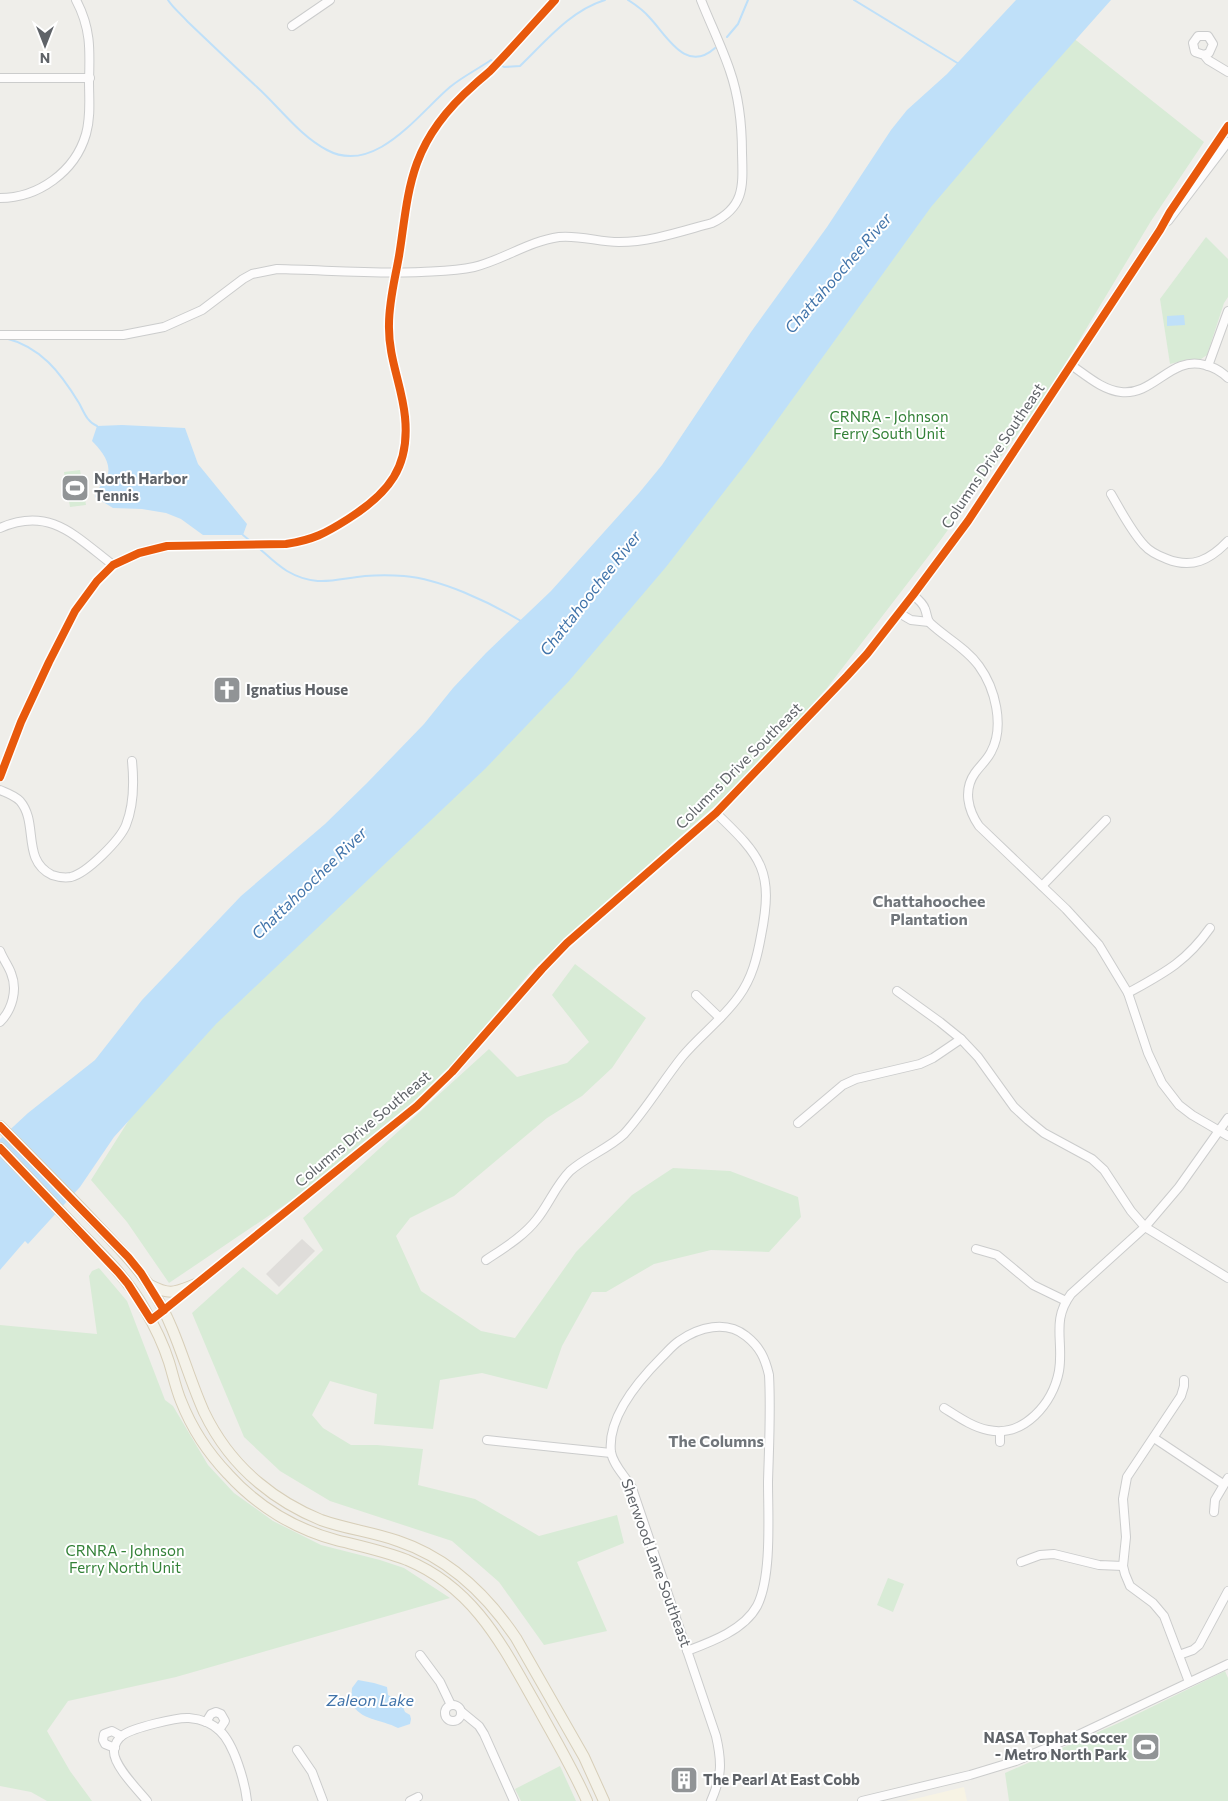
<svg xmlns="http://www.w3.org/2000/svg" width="1228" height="1801" font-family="Commissioner,sans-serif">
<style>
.commercial{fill:#f7f3e4}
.industrial{fill:#dfddda}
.green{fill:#d8ebd6}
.water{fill:#bfe0f9}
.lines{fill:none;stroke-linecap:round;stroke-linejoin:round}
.stream{stroke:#bfe0f9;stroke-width:2}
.minor-casing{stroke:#cbcccc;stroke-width:10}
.major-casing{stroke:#d7ceb8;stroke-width:12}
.minor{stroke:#fdfcfc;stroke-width:8}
.major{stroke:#f4f2e9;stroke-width:10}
.cycleway-casing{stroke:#fff;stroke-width:11}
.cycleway{stroke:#e8590c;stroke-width:8}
.labels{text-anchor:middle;stroke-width:4;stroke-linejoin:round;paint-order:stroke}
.park-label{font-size:15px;fill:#348238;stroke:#fff}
.street-label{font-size:15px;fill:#5f6368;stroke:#fff}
.poi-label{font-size:15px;font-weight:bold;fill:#5f6368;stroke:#fff;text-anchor:start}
.water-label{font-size:16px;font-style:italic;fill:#4174aa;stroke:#fff}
.neighbourhood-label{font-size:16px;font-weight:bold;fill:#70757a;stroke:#fff}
</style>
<rect width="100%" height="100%" fill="#efeeea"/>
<polygon class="commercial" points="964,1787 967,1801 906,1801"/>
<polygon class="industrial" points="302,1239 315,1251 279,1287 266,1274"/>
<g class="green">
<polygon points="1072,37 1204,142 1151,221 1050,389 937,545 827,688 743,781 579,926 532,970 458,1059 423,1094 292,1200 169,1283 127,1222 91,1180 148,1090 813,345"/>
<polygon points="1206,237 1228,259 1228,297 1224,303 1207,355 1201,359 1189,359 1170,364 1160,299"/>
<polygon points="80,470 86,505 70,507 64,472"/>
<polygon points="575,964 646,1018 612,1068 582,1096 547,1118 454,1196 410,1218 396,1236 421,1291 481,1331 515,1338 576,1252 632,1195 673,1168 730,1171 798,1197 801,1217 769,1252 711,1250 654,1264 606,1292 592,1292 562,1346 547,1389 482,1373 440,1380 433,1429 374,1424 377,1394 330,1381 312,1415 323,1428 351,1445 377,1445 423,1449 418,1485 475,1499 539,1536 617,1515 624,1543 577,1562 607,1631 544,1645 499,1582 452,1541 330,1501 280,1471 244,1437 192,1313 243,1267 277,1295 323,1250 303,1218 489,1049 517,1077 567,1063 589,1042 552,995"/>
<polygon points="99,1268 127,1301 165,1400 173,1406 208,1465 234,1493 273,1521 321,1545 380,1560 404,1568 450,1598 176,1677 68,1701 47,1731 70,1771 92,1801 47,1801 31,1792 0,1786 0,1325 97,1334 89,1276 92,1271"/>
<polygon points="888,1578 904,1584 893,1612 877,1605"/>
<polygon points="1225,1671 1228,1678 1228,1801 1009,1801 1005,1773 1123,1721"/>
<polygon points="560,1766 576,1801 521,1801 515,1789"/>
</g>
<g class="water">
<polygon points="1016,0 1111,0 1024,98 931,207 747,462 666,567 569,681 486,768 216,1024 114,1137 80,1187 28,1244 25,1241 0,1270 0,1139 28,1113 95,1060 142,1000 163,978 241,896 325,824 367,783 424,724 453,688 486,653 551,591 639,493 662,465 751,332 827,227 891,130 907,110 947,74"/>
<polygon points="1184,315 1185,325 1167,326 1167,316"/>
<path d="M122,425l63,3 13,36 49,60 -4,11h-40l-22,-16 -15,-6 -24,-4 -29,-1 -18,-11c1,-7 6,-11 10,-17 10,-14 -4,-30 -13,-39l5,-15z"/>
<path d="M358,1680l16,3 13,4 1,8 13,7 4,10 5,3 1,4 -1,5 -12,4c-17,-9 -38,-7 -47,-26l1,-14z"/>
</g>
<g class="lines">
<g class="stream">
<path d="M168,0c5,8 14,15 20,22 23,22 46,44 69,65 23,21 43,49 70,63 48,26 92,-37 123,-63 12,-10 28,-18 41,-27l3,2"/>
<path d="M628,0c8,5 16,11 22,18 17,18 36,56 65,30"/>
<polyline points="854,0 959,64"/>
<polyline points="727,37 738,24 748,0"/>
<path d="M501,65l3,2 16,-1c25,-24 51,-56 85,-66"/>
<path d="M5,338c36,9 55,34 74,65 5,9 8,19 18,23"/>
<polyline points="243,535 249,540"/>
<path d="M260,549c9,8 17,16 27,22 29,17 48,8 78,5 13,-1 26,-1 39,0 37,3 85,26 117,45"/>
</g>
<defs>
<g id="minor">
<polyline points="292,26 330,0"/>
<polyline points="1204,55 1209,53 1213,44 1208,36 1198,36 1193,43 1195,52 1204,55 1208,60 1228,72"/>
<polyline points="0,78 90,78"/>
<path d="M0,198c38,0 75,-26 86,-64 5,-17 3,-35 3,-53 1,-31 2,-53 -13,-81"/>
<polyline points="1168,221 1228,142"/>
<path d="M0,335h123l41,-8 38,-17 41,-31 9,-5 25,-5c48,1 96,5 144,3 18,-1 35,-1 53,-5 29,-7 55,-26 85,-30 21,-2 40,5 60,5 32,0 63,-11 93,-19 33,-16 31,-37 30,-70 0,-28 -3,-56 -12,-82 -8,-24 -20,-48 -29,-71"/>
<path d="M1071,365c15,10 31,25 50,27 33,4 50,-37 84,-27 9,2 17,7 23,13"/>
<polyline points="1208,366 1228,311"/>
<path d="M1111,494c10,17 20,37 33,51 6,7 15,11 23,14 25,10 43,1 61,-18"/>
<path d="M0,528c50,-22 75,8 113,37"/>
<path d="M913,595c5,4 10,8 12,14 2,5 2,11 5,14 16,15 36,25 49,43 16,22 26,60 12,86 -4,8 -11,14 -16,21 -12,17 -7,37 4,53l87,83 33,36 29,48 20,60 14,30 17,22 13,10 36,21"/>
<polyline points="899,613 911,620 929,622"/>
<path d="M0,777l21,-55 28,-60 26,-51 22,-30 16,-16 26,-12 28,-7 119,-2c27,-4 40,-11 62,-25 41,-26 62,-52 57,-102 -3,-32 -17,-59 -16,-93 0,-23 6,-45 10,-68 5,-30 7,-63 18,-93 11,-30 33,-57 57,-78 6,-6 12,-10 17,-15 22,-23 43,-47 64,-70"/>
<path d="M0,790c7,3 14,5 20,11 19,22 1,59 32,74 6,2 13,3 19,2 16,-4 49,-37 55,-52 8,-20 8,-44 6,-64"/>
<polyline points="1042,886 1106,820"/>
<path d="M0,951c3,8 8,14 11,22 7,17 1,37 -11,49"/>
<polyline points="897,991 940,1022 961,1039 978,1057 1014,1107 1028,1120 1044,1133 1092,1159 1104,1170 1131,1211 1145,1227 1228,1278"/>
<path d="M1128,993c36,-20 58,-31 82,-65"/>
<polyline points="696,995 720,1018"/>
<polyline points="798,1123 843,1085 856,1079 920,1064 933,1058 961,1039"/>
<polyline points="976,1249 997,1255 1033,1285 1066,1301"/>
<path d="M486,1260c18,-12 38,-24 51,-41 12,-15 19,-34 33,-48 17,-15 38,-22 54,-37 22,-24 38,-52 58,-77 17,-21 41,-38 57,-61 13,-18 18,-38 22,-60 13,-65 1,-79 -45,-123"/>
<polyline points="151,1320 164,1310 417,1106 452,1072 542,969 567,943 716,813 847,676 867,654 913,595 968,521 1228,126"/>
<polyline points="1184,1380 1184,1386 1181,1396 1127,1477 1123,1499 1126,1537 1123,1566 1125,1574 1130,1586 1153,1603 1164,1616 1189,1682"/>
<path d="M944,1408c13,8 28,19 44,22 36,8 65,-27 71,-59 5,-30 -8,-50 12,-77l74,-67 34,-40 49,-69"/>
<polyline points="1000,1432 1000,1442"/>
<polyline points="1154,1438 1223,1484"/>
<polyline points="487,1440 611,1453"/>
<polyline points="1214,1512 1215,1500 1228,1478"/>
<polyline points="1021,1562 1040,1555 1054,1554 1099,1565 1123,1566"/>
<path d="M687,1651c24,-9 57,-21 70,-45 15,-29 11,-91 11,-124 1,-36 3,-72 1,-107 -4,-17 -9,-28 -23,-39 -20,-16 -47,-9 -67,5 -6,4 -11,10 -17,16 -22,22 -55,60 -51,95 2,13 15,25 21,36l84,248c6,26 6,40 -5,65"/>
<polyline points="420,1655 440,1682 451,1705"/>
<polyline points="1179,1655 1193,1650 1199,1645 1228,1591"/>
<circle cx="453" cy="1713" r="8"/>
<polyline points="462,1712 479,1726 484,1734 514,1801"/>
<polyline points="206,1722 211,1714 216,1712 221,1714 225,1721 219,1730"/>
<polyline points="115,1748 105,1744 103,1740 104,1734 112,1731 121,1736"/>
<polyline points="297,1750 312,1772 323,1801"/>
<path d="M147,1801c-9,-11 -34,-36 -33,-50 0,-6 4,-13 9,-16 10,-7 54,-18 66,-17 11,1 23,5 31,13 14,13 25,51 27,70"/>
<polyline points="410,1801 418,1797"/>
<polyline points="862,1801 970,1775 1016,1761 1080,1734 1228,1664"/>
</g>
<g id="major">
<path d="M0,1126c33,33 66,66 98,100 20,21 41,42 56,67 23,37 32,79 50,119 13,27 32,52 55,71 19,16 40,28 62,37 25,9 52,12 77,21 51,17 89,54 118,97l68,119 20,44"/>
<path d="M0,1148c26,27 53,55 79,83 24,24 48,47 65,77 10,17 19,35 25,54 4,13 7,27 12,39 11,28 27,52 47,73 29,32 67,55 108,66 24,6 48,11 71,20 69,29 96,87 131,148 17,31 35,61 49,93"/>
<path d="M150,1285c21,11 25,7 46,-1"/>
</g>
</defs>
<use href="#minor" class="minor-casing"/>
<use href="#major" class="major-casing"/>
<use href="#minor" class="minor"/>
<use href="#major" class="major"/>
<defs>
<g id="cycleway">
<path d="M0,777l21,-55 28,-60 26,-51 22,-30 16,-16 26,-12 28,-7 119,-2c27,-4 40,-11 62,-25 41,-26 62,-52 57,-102 -3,-32 -17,-59 -16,-93 0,-23 6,-45 10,-68 5,-30 7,-63 18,-93 11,-30 33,-57 57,-78 6,-6 12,-10 17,-15 22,-23 43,-47 64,-70"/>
<polyline points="0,1126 128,1257 141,1273 164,1310"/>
<polyline points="0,1148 118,1272 128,1284 151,1320 164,1310 417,1106 452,1072 542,969 567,943 716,813 847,676 867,654 913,595 968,521 1160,230 1170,212 1228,126"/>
</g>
</defs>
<use href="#cycleway" class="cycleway-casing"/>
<use href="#cycleway" class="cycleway"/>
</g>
<defs>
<symbol id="stadium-square" viewBox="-11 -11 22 22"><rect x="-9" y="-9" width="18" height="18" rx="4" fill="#919496" stroke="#fff"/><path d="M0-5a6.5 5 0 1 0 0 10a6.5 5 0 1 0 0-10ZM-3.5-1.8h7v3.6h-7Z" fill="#fff"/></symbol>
<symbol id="church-square" viewBox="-11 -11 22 22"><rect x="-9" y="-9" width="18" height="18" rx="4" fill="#919496" stroke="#fff"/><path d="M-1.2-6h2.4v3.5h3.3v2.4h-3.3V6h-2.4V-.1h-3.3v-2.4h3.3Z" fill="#fff"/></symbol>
<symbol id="building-square" viewBox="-11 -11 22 22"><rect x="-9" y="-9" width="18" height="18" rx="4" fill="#919496" stroke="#fff"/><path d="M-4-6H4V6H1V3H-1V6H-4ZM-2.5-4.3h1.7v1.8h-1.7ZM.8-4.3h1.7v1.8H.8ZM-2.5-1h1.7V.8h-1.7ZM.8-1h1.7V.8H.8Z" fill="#fff"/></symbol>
</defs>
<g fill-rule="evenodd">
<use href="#stadium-square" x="59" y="472" width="32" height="32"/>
<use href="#church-square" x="211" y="674" width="32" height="32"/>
<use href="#stadium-square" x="1130" y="1731" width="32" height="32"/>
<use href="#building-square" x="668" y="1764" width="32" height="32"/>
</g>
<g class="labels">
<g class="park-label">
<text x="889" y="422">CRNRA - Johnson<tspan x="889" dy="17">Ferry South Unit</tspan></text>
<text x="125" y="1556">CRNRA - Johnson<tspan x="125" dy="17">Ferry North Unit</tspan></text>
</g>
<g class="street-label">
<text transform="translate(993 456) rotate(-56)" y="5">Columns Drive Southeast</text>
<text transform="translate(739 766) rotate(-45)" y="5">Columns Drive Southeast</text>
<text transform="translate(363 1129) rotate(-40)" y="5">Columns Drive Southeast</text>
<text transform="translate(656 1563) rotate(70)" y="5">Sherwood Lane Southeast</text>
</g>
<g class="poi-label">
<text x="94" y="484">North Harbor<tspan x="94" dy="17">Tennis</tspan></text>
<text x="246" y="695">Ignatius House</text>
<text x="1127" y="1743" text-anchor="end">NASA Tophat Soccer<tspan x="1127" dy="17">- Metro North Park</tspan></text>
<text x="703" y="1785">The Pearl At East Cobb</text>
</g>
<g class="water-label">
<text transform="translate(838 273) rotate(-49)" y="6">Chattahoochee River</text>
<text transform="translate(590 593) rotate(-52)" y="6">Chattahoochee River</text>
<text transform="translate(309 883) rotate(-44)" y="6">Chattahoochee River</text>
<text x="370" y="1706">Zaleon Lake</text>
</g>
<g class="neighbourhood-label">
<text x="929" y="907">Chattahoochee<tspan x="929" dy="18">Plantation</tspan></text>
<text x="716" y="1447">The Columns</text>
</g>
</g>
<g transform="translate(45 45) rotate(180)" stroke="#ffffff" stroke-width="4" paint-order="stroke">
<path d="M0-4L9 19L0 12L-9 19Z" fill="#5f6368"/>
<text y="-8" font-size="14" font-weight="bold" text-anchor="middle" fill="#5f6368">N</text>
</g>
</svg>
